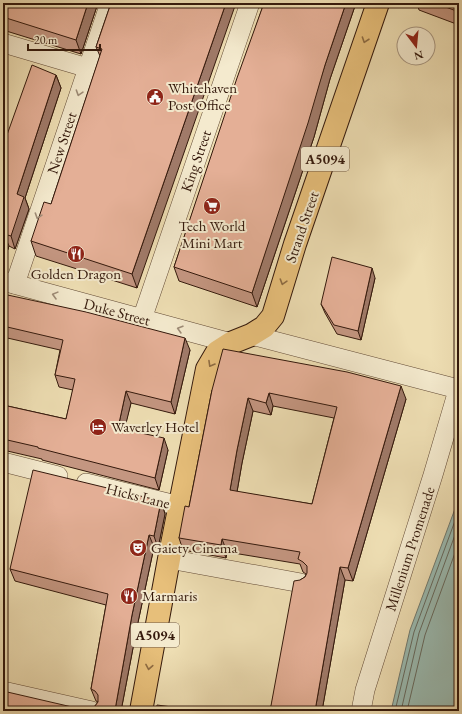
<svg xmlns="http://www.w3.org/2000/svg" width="462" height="714" font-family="'EB Garamond',serif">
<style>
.water{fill:#9abbb2;stroke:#717a70}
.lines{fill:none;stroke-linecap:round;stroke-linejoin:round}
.shore{stroke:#676a5f;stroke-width:1}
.street-casing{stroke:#624a36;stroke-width:20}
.primary-casing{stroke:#34190c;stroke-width:24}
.street{stroke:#f4eace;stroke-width:19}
.primary{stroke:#e7bf7a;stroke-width:22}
.wall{fill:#c49681;stroke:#34190c;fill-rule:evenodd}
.shaded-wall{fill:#a07a69;stroke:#34190c}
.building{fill:#e4af96;stroke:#34190c;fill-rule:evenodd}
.oneway{stroke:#8e6c43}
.oneway2{stroke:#9e8c77}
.labels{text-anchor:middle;stroke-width:4;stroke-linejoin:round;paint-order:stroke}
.shield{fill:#f4eace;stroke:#6e5846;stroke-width:1}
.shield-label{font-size:14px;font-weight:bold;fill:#34190c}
.poi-label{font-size:15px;fill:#34190c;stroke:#f4eace;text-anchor:start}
.street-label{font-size:15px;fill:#34190c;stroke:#f4eace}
</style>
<rect width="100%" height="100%" fill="#eedeb3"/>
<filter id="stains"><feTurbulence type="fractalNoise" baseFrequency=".005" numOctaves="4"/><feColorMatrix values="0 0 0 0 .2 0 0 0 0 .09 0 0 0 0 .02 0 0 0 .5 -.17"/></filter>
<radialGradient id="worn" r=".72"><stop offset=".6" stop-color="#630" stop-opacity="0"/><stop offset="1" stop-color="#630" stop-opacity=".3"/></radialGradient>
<polygon class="water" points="459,498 459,711 391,711 410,630"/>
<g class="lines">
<g class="shore">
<polyline points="395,711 414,632 459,510"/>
<polyline points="401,711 419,633 459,524"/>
<polyline points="407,711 425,635 459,542"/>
</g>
<defs>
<g id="street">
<polyline points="3,43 88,68"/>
<polyline points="3,281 231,343"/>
<polyline points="15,284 110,3"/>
<polyline points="142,319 250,3"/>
<polyline points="251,335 458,389"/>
<polyline points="3,462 58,476"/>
<polyline points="86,483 180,506"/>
<polyline points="169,559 301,583"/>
<polyline points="3,691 92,711"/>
<polyline points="361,711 365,690 433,475 459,387"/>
</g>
<polyline id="primary" points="141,711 169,559 207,369 217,352 231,343 251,335 264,327 273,316 295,244 378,3"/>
</defs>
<use href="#street" class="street-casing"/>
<use href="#primary" class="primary-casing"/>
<use href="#street" class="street"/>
<use href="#primary" class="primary"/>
</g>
<g class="wall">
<polygon points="3,3 98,3 81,54 3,30"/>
<polygon points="111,3 137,288 36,256 31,241 51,204 100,56 96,47"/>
<polygon points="264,3 356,3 330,79 314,137 257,307 179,281 174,267"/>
<polygon points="417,3 459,3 459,25 419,10"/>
<polygon points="56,75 61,88 25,198 29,209 15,249 9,246 6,255 3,254 3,146"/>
<polygon points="375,278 361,340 337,334 325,313 321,304"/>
<polygon points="3,294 190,350 175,414 131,403 124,429 168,450 159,490 42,460 42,459 3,450 3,405 66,419 73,390 59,387 55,375 60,350 3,337"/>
<path d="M212,390l194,9 -53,182 -8,-1 -23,131h-52l30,-131 5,-3 1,-3 -3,-2 -3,-8 -73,-12 -1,6 -43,-8 -4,-12 10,-31zM273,406l61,12 -22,86 -75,-12 5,-29 11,-52 18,4z"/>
<polygon points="161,501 165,514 158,548 154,547 137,627 121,711 85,710 91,709 95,706 98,702 96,701 91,689 106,605 15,581 10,569"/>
</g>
<g class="shaded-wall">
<polygon points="88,3 98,3 81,54 76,40"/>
<polygon points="226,3 236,3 137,288 132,274"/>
<polygon points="346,3 356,3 330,79 314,137 257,307 252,293 325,65"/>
<polygon points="56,75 61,88 25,198 29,209 15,249 11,236 17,194"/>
<polygon points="4,234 9,246 6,255 3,246 3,238"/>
<polygon points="372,268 375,278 361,340 358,331"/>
<polygon points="185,338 190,350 175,414 171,402"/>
<polygon points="401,386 406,399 353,581 348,568"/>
<polygon points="126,391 131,403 122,440 118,428"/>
<polygon points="269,393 273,406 271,415 266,403"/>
<polygon points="248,398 253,411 242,463 235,503 230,490 237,450"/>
<polygon points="164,438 168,450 159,490 155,478"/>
<polygon points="161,501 165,514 158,548 154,536"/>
<polygon points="149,535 154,547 137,627 121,711 115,711 115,710 132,615"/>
<polygon points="222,539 227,552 226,558 221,545"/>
<polygon points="340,567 345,580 322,711 315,711"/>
</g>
<g class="building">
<polygon points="3,3 88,3 76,40 3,17"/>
<polygon points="111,3 226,3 132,274 31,241 44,202 51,204 102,49 96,47"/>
<polygon points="264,3 346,3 325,65 308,123 252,293 174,267 237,78"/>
<polygon points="435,3 459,3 459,12"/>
<polygon points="32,65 56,75 17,194 24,197 11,236 4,234 3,238 3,146"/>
<polygon points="332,257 372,268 358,331 334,325 321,304"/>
<polygon points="3,294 86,312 185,338 171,402 126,391 118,428 164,438 155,478 38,448 38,447 3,439 3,405 66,419 75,379 55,375 63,340 3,326"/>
<path d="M223,349l124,23 54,14 -53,182 -8,-1 -25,144h-45l24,-130 6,-1 5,-3 2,-4v-7l-4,-4 -5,-3 2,-7 -78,-13 -1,6 -42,-7 6,-32 4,1 23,-117zM269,393l68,14 -25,97 -82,-14 7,-40 11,-52 18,5z"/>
<polygon points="33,470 161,501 154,536 149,535 132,615 115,710 117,710 117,711 3,711 3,691 85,710 91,709 95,706 98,702 98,695 95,691 91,689 108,594 10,569"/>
<polygon points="157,705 187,709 187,711 156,711"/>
</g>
<defs><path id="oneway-chevron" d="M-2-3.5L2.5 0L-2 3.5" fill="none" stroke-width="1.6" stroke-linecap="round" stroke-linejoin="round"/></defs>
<g class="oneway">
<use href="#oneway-chevron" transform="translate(365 40) rotate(109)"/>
<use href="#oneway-chevron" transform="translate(283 282) rotate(107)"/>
<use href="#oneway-chevron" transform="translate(211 364) rotate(120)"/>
<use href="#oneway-chevron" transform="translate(149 667) rotate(100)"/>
</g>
<g class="oneway2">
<use href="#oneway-chevron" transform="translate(79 93) rotate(108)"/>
<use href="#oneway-chevron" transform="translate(38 216) rotate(108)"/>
<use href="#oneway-chevron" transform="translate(55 295) rotate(-165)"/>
<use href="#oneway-chevron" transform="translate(180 329) rotate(-164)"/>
</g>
<defs>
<symbol id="civic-disc" viewBox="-11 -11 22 22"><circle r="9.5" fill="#8f2418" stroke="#f4eace"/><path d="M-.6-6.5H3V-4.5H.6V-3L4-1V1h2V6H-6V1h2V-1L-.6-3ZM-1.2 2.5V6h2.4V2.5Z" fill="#fff"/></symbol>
<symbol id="supermarket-disc" viewBox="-11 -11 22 22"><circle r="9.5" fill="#8f2418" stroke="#f4eace"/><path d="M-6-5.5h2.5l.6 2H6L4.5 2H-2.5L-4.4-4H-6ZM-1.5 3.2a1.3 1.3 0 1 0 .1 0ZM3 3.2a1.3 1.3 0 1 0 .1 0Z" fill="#fff"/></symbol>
<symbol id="restaurant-disc" viewBox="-11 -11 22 22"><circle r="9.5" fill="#8f2418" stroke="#f4eace"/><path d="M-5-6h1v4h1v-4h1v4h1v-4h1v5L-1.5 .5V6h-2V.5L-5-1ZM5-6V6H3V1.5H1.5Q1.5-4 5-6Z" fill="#fff"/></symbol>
<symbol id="hotel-disc" viewBox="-11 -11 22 22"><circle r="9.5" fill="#8f2418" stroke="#f4eace"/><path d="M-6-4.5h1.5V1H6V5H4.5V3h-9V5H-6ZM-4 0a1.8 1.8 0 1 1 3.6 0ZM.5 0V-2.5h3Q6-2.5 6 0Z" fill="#fff"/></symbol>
<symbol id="theatre-disc" viewBox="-11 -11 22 22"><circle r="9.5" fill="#8f2418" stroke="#f4eace"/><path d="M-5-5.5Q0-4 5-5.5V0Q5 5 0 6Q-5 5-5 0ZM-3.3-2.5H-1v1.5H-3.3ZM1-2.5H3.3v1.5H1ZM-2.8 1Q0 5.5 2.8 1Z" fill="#fff"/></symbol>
</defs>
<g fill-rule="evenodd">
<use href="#civic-disc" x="145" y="87" width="20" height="20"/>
<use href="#supermarket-disc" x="202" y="196" width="20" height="20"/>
<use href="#restaurant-disc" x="66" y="244" width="20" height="20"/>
<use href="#hotel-disc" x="88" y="417" width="20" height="20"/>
<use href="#theatre-disc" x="128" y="538" width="20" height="20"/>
<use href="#restaurant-disc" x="119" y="586" width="20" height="20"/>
</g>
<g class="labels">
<g class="shield">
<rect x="301" y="147" width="48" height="24" rx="3"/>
<rect x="131" y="623" width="48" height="24" rx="3"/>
</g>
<g class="shield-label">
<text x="325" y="164">A5094</text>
<text x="155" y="640">A5094</text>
</g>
<g class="poi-label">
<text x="168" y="93">Whitehaven<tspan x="168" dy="17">Post Office</tspan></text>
<text x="212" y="231" text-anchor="middle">Tech World<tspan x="212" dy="17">Mini Mart</tspan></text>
<text x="76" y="279" text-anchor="middle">Golden Dragon</text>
<text x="111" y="432">Waverley Hotel</text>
<text x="151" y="553">Gaiety Cinema</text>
<text x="142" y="601">Marmaris</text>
</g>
<g class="street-label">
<text transform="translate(62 143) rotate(-72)" y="5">New Street</text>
<text transform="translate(196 161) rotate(-71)" y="5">King Street</text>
<text transform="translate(302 227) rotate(-71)" y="5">Strand Street</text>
<text transform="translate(117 312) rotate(15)" y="5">Duke Street</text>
<text transform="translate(138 496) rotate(14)" y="5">Hicks Lane</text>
<text transform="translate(410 549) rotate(-72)" y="5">Millenium Promenade</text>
</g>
</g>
<rect width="462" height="714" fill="none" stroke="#eedeb3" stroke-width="16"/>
<rect x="4" y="4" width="454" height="706" fill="none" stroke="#34190c" stroke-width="2"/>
<rect x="8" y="8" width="446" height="698" fill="none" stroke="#34190c"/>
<g transform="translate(416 46) rotate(164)"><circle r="19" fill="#f4eace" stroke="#a79680"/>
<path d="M0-3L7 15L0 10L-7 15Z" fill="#8f2418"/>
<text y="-6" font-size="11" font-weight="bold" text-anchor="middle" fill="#34190c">N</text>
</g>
<path d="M28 44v6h72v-6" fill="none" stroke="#34190c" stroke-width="2"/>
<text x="34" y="44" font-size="12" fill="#34190c" stroke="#f4eace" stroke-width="3" paint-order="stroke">20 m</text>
<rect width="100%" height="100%" filter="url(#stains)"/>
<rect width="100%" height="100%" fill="url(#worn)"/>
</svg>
